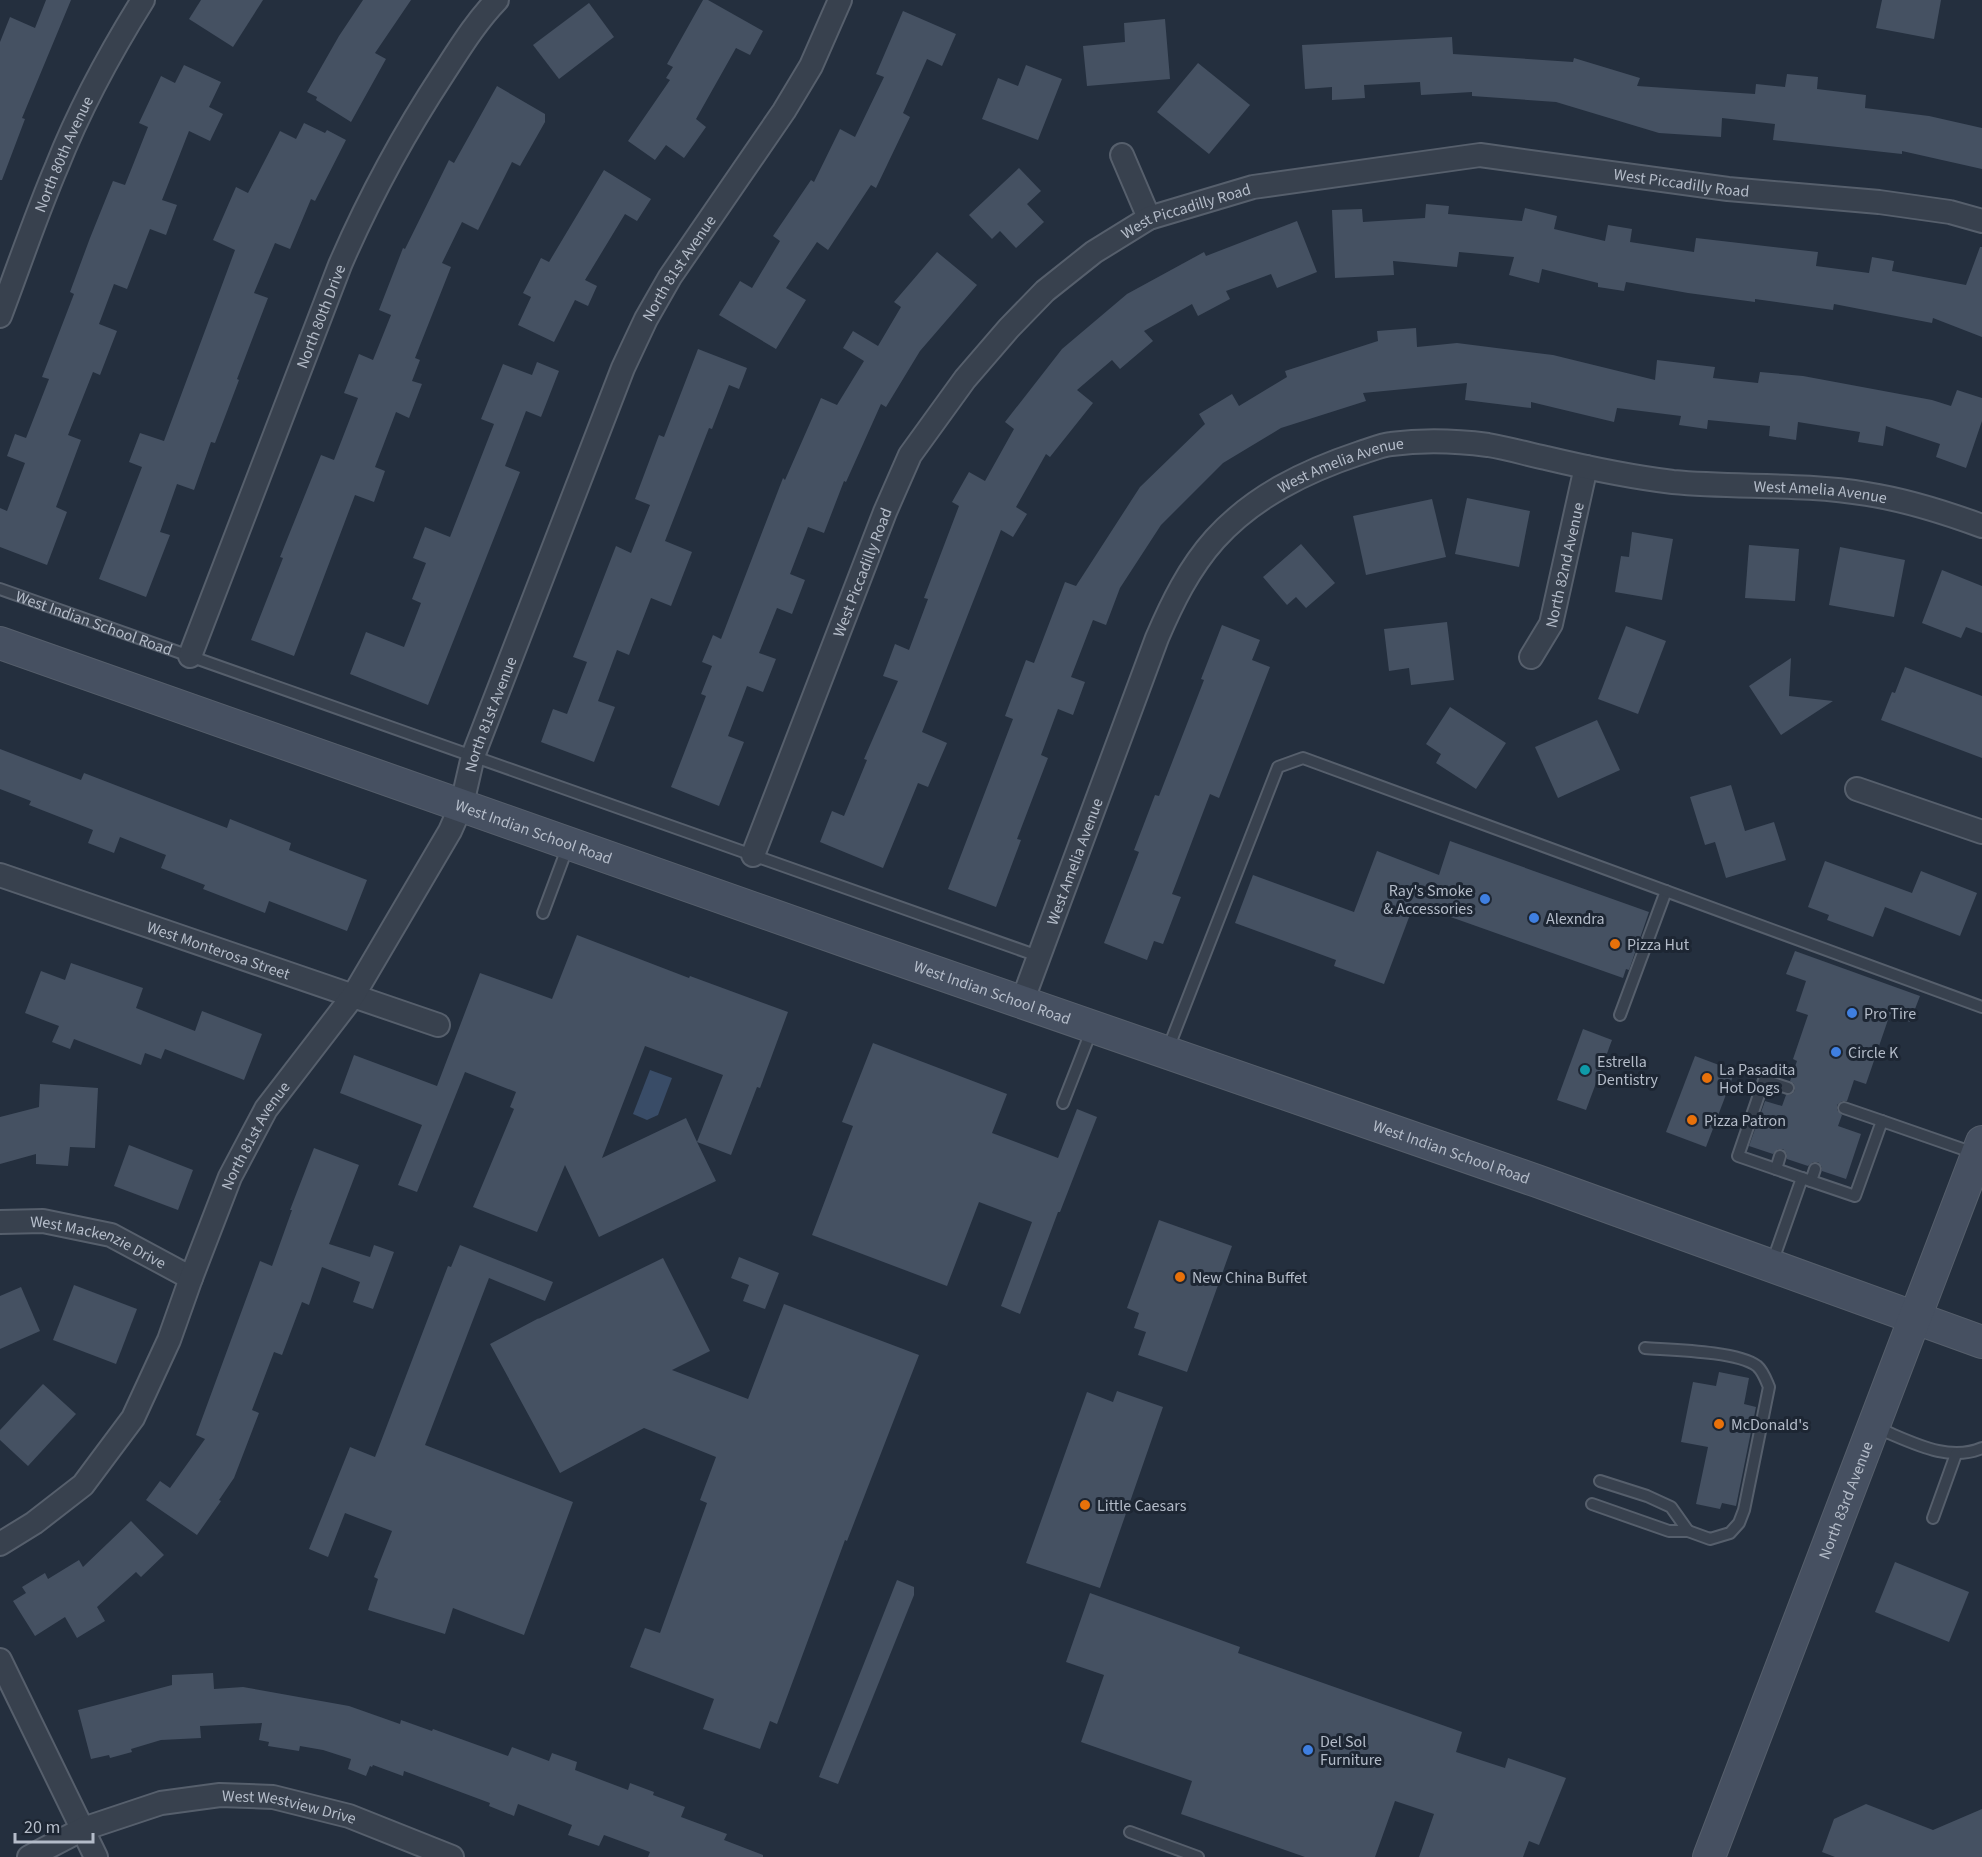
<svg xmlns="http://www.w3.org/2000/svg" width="1982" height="1857" font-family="'Source Sans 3',sans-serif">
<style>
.water{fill:#394c67}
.building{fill:#455162;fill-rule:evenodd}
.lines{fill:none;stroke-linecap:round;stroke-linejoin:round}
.lane-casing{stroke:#565f6c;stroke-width:14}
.street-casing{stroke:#565f6c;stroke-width:26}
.secondary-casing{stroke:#565f6c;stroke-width:34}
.lane{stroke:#38414e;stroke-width:10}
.street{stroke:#38414e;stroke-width:22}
.secondary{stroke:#465061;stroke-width:32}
.shop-dot{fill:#3f7fe0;stroke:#1d2633;stroke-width:2}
.food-dot{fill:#e8710a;stroke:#1d2633;stroke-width:2}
.culture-dot{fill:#0f9aa8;stroke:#1d2633;stroke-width:2}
.labels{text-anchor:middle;stroke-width:6;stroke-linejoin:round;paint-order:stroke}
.street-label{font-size:16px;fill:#b4bcc9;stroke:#1d2633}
.poi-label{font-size:16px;fill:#b4bcc9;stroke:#1d2633;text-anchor:start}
</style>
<rect width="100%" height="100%" fill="#242f3e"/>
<polygon class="water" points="650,1070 672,1078 658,1115 647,1120 633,1114"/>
<g class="building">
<polygon points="46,0 71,0 22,118 25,119 2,180 0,180 0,42 10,17 35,28"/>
<polygon points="201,0 263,0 233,47 189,19"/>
<polygon points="363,0 411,0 375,53 386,59 351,122 316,100 317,97 307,92 339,36"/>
<polygon points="703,0 708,0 763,31 750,55 736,48 696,119 706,127 684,158 666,145 655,160 628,141 670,80 666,78 673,67 667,64"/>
<polygon points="1882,0 1941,0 1934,39 1876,28"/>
<polygon points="589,3 614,37 559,79 533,45"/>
<polygon points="903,11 956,34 942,66 927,59 903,113 910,117 876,188 871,185 828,250 817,242 786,288 806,300 776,349 719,315 740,281 752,288 780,241 773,236 811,180 814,182 840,129 855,137 884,77 876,74"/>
<polygon points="1165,19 1170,79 1087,86 1083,46 1125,42 1124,23"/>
<polygon points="1452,37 1453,54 1573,62 1574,58 1640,78 1637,86 1755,94 1756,84 1785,87 1787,74 1818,77 1817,89 1866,95 1865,108 1929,116 1982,128 1982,169 1902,151 1902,154 1773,140 1775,124 1722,118 1721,137 1659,133 1556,102 1472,96 1472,92 1421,95 1420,82 1364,85 1365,98 1332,100 1332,87 1305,89 1302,45"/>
<polygon points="1198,63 1250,105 1209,154 1157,112"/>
<polygon points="184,65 221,82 209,107 223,114 210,141 189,131 162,200 177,205 166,235 150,229 127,289 114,284 99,324 117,331 100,375 93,372 68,435 81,440 56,507 67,512 47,565 0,547 0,508 7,511 25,463 7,456 15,434 26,438 49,379 42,377 74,294 70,292 90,238 113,181 125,185 148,127 139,123 161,76 175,83"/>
<polygon points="1026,65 1062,79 1038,140 982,119 998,78 1018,86"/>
<polygon points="497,86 545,114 545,122 520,166 512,162 478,230 462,222 442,263 451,267 415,358 420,360 412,381 422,384 409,418 396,412 375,467 385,471 374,502 355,495 294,656 251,640 283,558 280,557 321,455 334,460 358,398 344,393 359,354 373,360 391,315 379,310 403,248 405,249 449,160 454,163"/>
<polygon points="304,123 325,133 327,130 346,140 315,201 311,199 290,249 275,243 254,293 268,298 237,379 239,380 215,443 211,442 194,490 177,484 160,532 170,535 146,597 99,579 142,467 129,462 140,433 164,441 235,250 213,240 236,187 248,193 280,131 296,139"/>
<polygon points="1019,168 1041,191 1027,204 1044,222 1016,248 1000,231 992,239 969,215"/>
<polygon points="604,170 651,199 637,221 625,214 585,280 597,286 588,306 575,300 554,342 518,325 531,297 523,293 541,258 549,262"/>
<polygon points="1426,204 1449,206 1448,214 1522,221 1525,208 1557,216 1554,229 1605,241 1608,225 1632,229 1630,242 1694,252 1696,238 1818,252 1816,266 1869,273 1872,257 1894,261 1892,271 1966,285 1980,247 1982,247 1982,337 1933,318 1932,323 1834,304 1833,310 1755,299 1755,302 1688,293 1626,282 1624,291 1598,287 1598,283 1542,269 1539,283 1509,275 1514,257 1459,252 1457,267 1393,261 1394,275 1335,278 1332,210 1362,209 1363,222 1425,218"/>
<polygon points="1297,221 1317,272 1277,288 1271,274 1226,291 1230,299 1198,316 1192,304 1144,331 1153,341 1120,369 1112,360 1077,390 1093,403 1050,457 1046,454 1016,507 1027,514 1013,537 1001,530 922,732 947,743 928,787 918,783 883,868 820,842 832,811 844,816 867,760 864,759 898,681 883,676 895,644 909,650 928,599 924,598 959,506 952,502 969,472 985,481 1014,429 1005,422 1062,349 1127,294 1204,252 1206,256"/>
<polygon points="937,252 977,285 920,351 886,407 881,404 846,482 844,481 824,533 808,527 790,574 805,580 792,614 777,608 759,653 776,659 763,692 747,686 728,736 744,742 719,806 671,787 706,696 701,694 712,666 702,662 713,635 721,639 783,478 785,480 821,398 837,405 864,361 843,348 853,331 878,346 901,307 894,302"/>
<polygon points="1416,328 1417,347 1457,343 1553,355 1655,380 1657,360 1715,367 1713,378 1758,383 1760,372 1803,376 1932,400 1951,406 1957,390 1982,398 1982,421 1966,468 1936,457 1940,444 1886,426 1883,446 1858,442 1860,432 1798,422 1796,440 1769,436 1770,426 1708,420 1707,429 1679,425 1681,416 1617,408 1614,422 1531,402 1531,408 1465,400 1467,383 1363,393 1366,401 1281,428 1223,463 1161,525 1120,588 1106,625 1093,620 1071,677 1085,682 1073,715 1058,709 1041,755 1048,758 1017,839 1021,840 996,907 948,889 1013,719 1005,716 1026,660 1034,663 1065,582 1076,586 1140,487 1205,424 1199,414 1232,394 1239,406 1287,377 1285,371 1378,341 1377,331"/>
<polygon points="698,349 747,368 739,389 729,385 712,429 709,428 665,541 692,552 671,606 651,598 629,655 617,650 598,701 615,707 594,762 541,742 553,709 567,714 587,662 573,657 616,546 631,553 650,505 635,499 659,435 664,437"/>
<polygon points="537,362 559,371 541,417 526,411 505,466 520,472 428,705 350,674 366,632 404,647 421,603 412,599 426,563 413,558 425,527 450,537 494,424 481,419 503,364 532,375"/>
<polygon points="1467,498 1530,511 1519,567 1455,554"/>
<polygon points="1432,499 1446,557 1366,575 1353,516"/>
<polygon points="1632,532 1673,539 1662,600 1615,592 1621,556 1629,557"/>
<polygon points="1301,544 1335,583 1306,608 1296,597 1287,605 1263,577"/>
<polygon points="1749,545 1799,549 1795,601 1745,598"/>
<polygon points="1840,547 1905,560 1894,617 1829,605"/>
<polygon points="1942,570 1982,586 1982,633 1966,627 1961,638 1922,623"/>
<polygon points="1447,622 1454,680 1411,685 1409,668 1389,671 1384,629"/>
<polygon points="1222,625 1260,640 1252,660 1270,667 1219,798 1210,794 1172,894 1181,897 1163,944 1154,941 1147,960 1104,943 1139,852 1134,850 1155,795 1159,796 1204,680 1201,679"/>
<polygon points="1626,626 1666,641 1638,714 1598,699"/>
<polygon points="1791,658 1789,696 1833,701 1781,735 1749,686"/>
<polygon points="1905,667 1982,696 1982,758 1881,720 1892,692 1895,693"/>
<polygon points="1450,707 1506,743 1476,789 1436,763 1441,754 1426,744"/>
<polygon points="1597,720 1620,770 1558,798 1535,747"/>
<polygon points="0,749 81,780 84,773 227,828 230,819 291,843 289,850 367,880 347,931 269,901 265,913 203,889 205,885 161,868 166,855 120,837 114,853 88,843 93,830 29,805 31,801 0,789"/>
<polygon points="1731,785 1745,831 1774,822 1786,860 1726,878 1715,842 1705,845 1690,797"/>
<polygon points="1450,841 1649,912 1629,970 1626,969 1623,978 1414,904 1384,984 1334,966 1336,960 1235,923 1253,875 1354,912 1377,851 1439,875"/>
<polygon points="1825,861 1912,893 1921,871 1977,893 1960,936 1885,907 1873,937 1827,920 1829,915 1808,907"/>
<path d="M577,935l112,43 1,-2 98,36 -28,76 -3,-1 -26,68 -34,-13 19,39 -117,56 -34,-72 -28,67 -64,-25 41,-98 -4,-2 6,-15 -51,-20 -48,120 -19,-7 24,-60 -82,-32 14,-38 83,31 43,-113 72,26zM645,1046l78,29 -26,67 -11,-24 -84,40z"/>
<polygon points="1795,951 1920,996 1910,1022 1890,1014 1866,1084 1854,1080 1847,1101 1842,1101 1837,1105 1837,1110 1842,1115 1838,1126 1861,1134 1846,1179 1822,1171 1822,1167 1818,1162 1813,1162 1808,1166 1787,1159 1787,1154 1783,1149 1778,1149 1773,1154 1749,1146 1765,1101 1782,1106 1786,1095 1792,1094 1795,1090 1794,1084 1790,1081 1797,1061 1793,1059 1808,1015 1796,1011 1806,981 1786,974"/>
<polygon points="71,963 143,988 136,1008 195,1031 202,1011 262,1034 244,1080 165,1049 161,1059 145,1053 141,1065 74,1039 70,1049 52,1042 59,1026 25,1013 41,971 65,980"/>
<polygon points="1583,1029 1612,1040 1586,1110 1557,1100"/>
<polygon points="873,1043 1007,1094 992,1133 1058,1158 1077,1109 1097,1117 1060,1212 1058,1212 1020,1314 1001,1306 1032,1222 979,1202 947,1286 812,1235 853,1126 842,1122"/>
<polygon points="1695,1056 1735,1071 1706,1147 1666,1132"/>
<polygon points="40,1084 98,1088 95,1148 70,1147 68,1166 36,1164 36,1154 0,1164 0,1117 39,1107"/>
<polygon points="129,1145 193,1170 178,1210 114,1186"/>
<polygon points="314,1148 359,1165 329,1244 370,1257 374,1245 394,1252 373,1309 353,1302 360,1282 322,1267 309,1305 302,1302 282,1355 274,1352 252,1410 259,1413 234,1478 219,1500 221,1501 197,1535 146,1500 160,1481 170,1488 205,1439 196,1435 260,1261 272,1266 292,1210 290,1210"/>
<polygon points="1159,1220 1232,1246 1187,1372 1138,1355 1146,1332 1134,1328 1139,1313 1127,1308"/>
<polygon points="460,1245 553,1282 545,1301 489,1278 425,1445 573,1502 524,1635 453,1608 445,1634 368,1610 378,1579 374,1577 392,1531 345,1513 328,1557 309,1549 350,1447 375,1457 448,1266 451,1267"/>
<polygon points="739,1257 779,1273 765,1309 743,1301 749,1285 731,1278"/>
<polygon points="663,1258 710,1351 672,1370 748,1399 784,1304 919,1355 847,1541 845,1540 777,1724 770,1721 760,1749 703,1729 714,1699 630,1667 645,1628 660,1633 707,1503 700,1500 716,1457 644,1428 560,1473 490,1344 539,1318 538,1319"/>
<polygon points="74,1285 137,1309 116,1364 53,1340"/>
<polygon points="21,1287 40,1331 0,1349 0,1296"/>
<polygon points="1719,1372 1749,1378 1744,1404 1756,1407 1736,1506 1722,1503 1720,1509 1696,1504 1708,1447 1681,1442 1693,1382 1716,1386"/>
<polygon points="43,1384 76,1414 28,1466 0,1440 0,1430"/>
<polygon points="1117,1391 1163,1407 1100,1588 1026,1563 1087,1392 1113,1402"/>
<polygon points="131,1521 164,1555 141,1577 136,1572 97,1607 105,1621 77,1638 65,1617 35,1636 13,1601 26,1593 22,1587 45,1573 48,1579 79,1560 83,1567"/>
<polygon points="1895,1562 1969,1592 1949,1642 1875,1612"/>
<polygon points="897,1580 914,1587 914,1595 838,1784 819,1777"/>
<polygon points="1090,1593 1240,1647 1238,1653 1462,1732 1456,1752 1505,1768 1508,1758 1566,1778 1539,1845 1529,1841 1523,1857 1419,1857 1434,1814 1395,1801 1375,1857 1305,1857 1181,1814 1192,1781 1081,1742 1104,1675 1066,1662"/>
<polygon points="213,1673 214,1689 243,1687 349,1706 400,1724 401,1720 432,1731 433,1729 508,1756 512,1747 549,1761 552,1753 577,1762 575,1770 628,1790 630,1783 654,1792 653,1795 685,1807 681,1817 727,1834 724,1840 763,1855 763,1857 648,1857 650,1852 604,1835 599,1846 568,1835 572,1825 518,1804 514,1816 489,1806 490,1803 404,1771 403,1776 373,1765 372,1767 370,1766 366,1776 348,1769 351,1759 323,1750 300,1746 299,1751 268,1746 269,1742 259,1740 262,1723 200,1726 201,1738 161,1740 131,1749 132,1752 110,1758 109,1755 91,1759 78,1710 172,1685 172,1675"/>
<polygon points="1866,1804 1933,1830 1982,1809 1982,1857 1835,1857 1822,1852 1834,1819"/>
</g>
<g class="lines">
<defs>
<g id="lane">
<path id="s1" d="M0,589l1038,367"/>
<polyline points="543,913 568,846"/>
<polyline points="1620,1015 1666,891"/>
<polyline points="1168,1049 1278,767 1303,758 1982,1007"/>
<polyline points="1788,1088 1764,1080 1738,1156 1802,1178"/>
<polyline points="1063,1103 1092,1029"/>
<polyline points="1844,1108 1882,1121"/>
<polyline points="1776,1169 1780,1156"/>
<polyline points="1811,1181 1815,1169"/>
<polyline points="1772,1263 1802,1178 1855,1196 1882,1121 1974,1153"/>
<path d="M1877,1428c33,13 70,35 105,20"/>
<polyline points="1600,1481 1647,1496 1671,1507 1688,1531"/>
<path d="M1592,1504l77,27h19l22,8 20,-6 9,-10 5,-13 25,-123c-3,-7 -6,-16 -12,-21 -20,-15 -85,-16 -112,-18"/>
<polyline points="1933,1518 1956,1454"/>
<polyline points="1130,1832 1198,1857"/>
</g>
<g id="street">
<polyline points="1122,155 1149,218"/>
<path id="s2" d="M0,316c19,-50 36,-101 57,-150 23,-58 53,-113 86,-166"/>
<path id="s3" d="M190,656l150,-391c29,-67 63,-130 103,-191 17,-26 32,-51 54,-74"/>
<path id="s4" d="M1531,657l20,-33 35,-157"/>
<polyline points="1857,789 1982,832"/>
<path id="s5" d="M753,855l132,-343 25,-57 55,-76 44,-51 36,-37 49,-39 55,-34 104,-31 227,-32 248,34 151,13 71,10 32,9"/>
<path id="s6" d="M0,875l438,150"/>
<path id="s7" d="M1022,1002l135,-364c15,-35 32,-70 58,-99 39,-43 91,-68 145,-86 10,-3 21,-8 31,-9 31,-4 66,-3 97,1 19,3 39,9 58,13 42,10 85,19 127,24 64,6 130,1 194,12 39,6 77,18 115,32"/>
<path id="s8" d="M0,1222l43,-1 68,14 80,43"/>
<path id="s9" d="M0,1544l34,-21 49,-38 50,-67 36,-78 22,-62 39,-101 36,-68 87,-113 97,-165 12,-27 11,-48 150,-388 23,-49 24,-42 114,-166 27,-45 29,-66"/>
<polyline points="0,1660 96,1857"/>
<path id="s10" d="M29,1857l54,-28 78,-26 59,-8 53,2 76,19 103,41"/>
</g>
<g id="secondary">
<path id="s11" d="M0,643l857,302 680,236 445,161"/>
<path id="s12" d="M1709,1857l273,-715"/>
</g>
</defs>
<use href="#lane" class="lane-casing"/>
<use href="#street" class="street-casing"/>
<use href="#secondary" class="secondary-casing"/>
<use href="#lane" class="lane"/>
<use href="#street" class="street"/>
<use href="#secondary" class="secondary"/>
</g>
<g class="shop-dot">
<circle cx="1485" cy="899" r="6"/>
<circle cx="1534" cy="918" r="6"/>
<circle cx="1852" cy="1013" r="6"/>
<circle cx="1836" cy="1052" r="6"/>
<circle cx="1308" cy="1750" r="6"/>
</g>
<g class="food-dot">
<circle cx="1615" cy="944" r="6"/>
<circle cx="1707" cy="1078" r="6"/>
<circle cx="1692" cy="1120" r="6"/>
<circle cx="1180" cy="1277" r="6"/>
<circle cx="1719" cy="1424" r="6"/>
<circle cx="1085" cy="1505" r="6"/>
</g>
<circle class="culture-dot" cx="1585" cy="1070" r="6"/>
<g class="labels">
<g class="street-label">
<text dy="6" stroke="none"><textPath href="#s2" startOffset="174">North 80th Avenue</textPath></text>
<text dy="6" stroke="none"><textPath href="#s5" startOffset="1311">West Piccadilly Road</textPath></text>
<text dy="6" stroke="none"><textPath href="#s5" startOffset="807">West Piccadilly Road</textPath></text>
<text dy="6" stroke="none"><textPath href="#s9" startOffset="1466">North 81st Avenue</textPath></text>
<text dy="6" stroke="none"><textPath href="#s3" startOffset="364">North 80th Drive</textPath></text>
<text dy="6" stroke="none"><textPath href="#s7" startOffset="652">West Amelia Avenue</textPath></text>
<text dy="6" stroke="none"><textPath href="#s7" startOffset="1140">West Amelia Avenue</textPath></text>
<text dy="6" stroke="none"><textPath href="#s4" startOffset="99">North 82nd Avenue</textPath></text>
<text dy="6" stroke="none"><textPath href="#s5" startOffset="303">West Piccadilly Road</textPath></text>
<text dy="6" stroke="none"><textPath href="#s1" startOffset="100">West Indian School Road</textPath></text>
<text dy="6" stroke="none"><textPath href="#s9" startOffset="980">North 81st Avenue</textPath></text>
<text dy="6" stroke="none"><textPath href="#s11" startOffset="566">West Indian School Road</textPath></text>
<text dy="6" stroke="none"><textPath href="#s7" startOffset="150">West Amelia Avenue</textPath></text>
<text dy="6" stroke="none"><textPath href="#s6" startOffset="231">West Monterosa Street</textPath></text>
<text dy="6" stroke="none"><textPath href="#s11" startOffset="1052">West Indian School Road</textPath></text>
<text dy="6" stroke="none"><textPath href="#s9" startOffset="494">North 81st Avenue</textPath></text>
<text dy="6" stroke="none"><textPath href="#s11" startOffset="1538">West Indian School Road</textPath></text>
<text dy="6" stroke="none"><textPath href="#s8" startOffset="102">West Mackenzie Drive</textPath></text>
<text dy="6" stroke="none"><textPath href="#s12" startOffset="382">North 83rd Avenue</textPath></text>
<text dy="6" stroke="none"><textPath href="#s10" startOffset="273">West Westview Drive</textPath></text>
</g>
<g class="poi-label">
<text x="1473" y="896" text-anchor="end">Ray's Smoke<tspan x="1473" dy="18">&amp; Accessories</tspan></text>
<text x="1546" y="924">Alexndra</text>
<text x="1627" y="950">Pizza Hut</text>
<text x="1864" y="1019">Pro Tire</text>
<text x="1848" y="1058">Circle K</text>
<text x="1597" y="1067">Estrella<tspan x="1597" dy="18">Dentistry</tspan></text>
<text x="1719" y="1075">La Pasadita<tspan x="1719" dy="18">Hot Dogs</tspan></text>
<text x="1704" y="1126">Pizza Patron</text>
<text x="1192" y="1283">New China Buffet</text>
<text x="1731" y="1430">McDonald's</text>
<text x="1097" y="1511">Little Caesars</text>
<text x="1320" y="1747">Del Sol<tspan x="1320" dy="18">Furniture</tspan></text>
</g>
</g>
<path d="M15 1833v9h78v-9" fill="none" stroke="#b4bcc9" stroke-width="3"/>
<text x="24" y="1833" font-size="18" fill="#b4bcc9" stroke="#1d2633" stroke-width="4.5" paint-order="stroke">20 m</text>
</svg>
